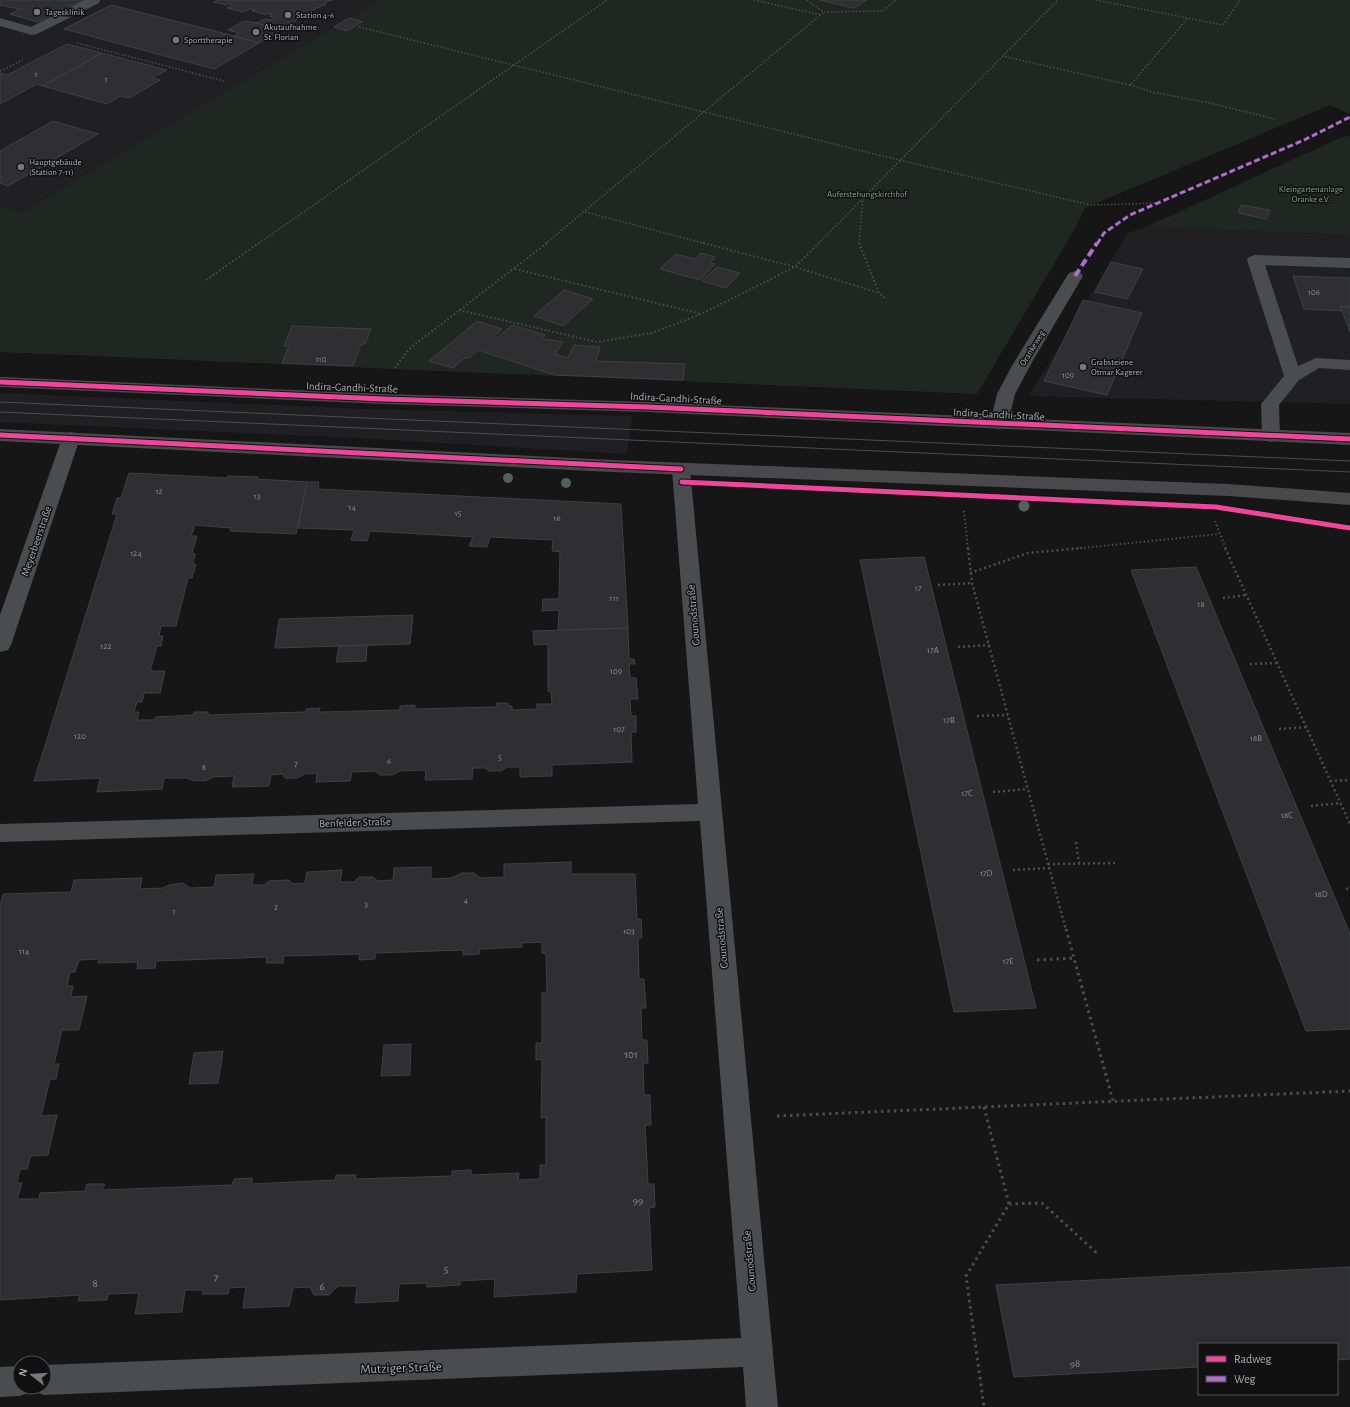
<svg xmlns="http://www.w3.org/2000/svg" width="1350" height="1407" font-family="'Alegreya Sans',sans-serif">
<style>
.built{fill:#202022}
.green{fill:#202722}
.building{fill:#2f2f31;stroke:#3f4043;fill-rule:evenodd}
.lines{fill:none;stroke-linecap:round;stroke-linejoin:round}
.path-far3{stroke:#4c4d50;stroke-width:1.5;stroke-dasharray:1.5 2;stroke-linecap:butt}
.path-far2{stroke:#4c4d50;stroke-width:2;stroke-dasharray:1.5 2.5;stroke-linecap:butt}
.path-far1{stroke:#4c4d50;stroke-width:2.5;stroke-dasharray:2 3;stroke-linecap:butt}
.path{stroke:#4c4d50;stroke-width:3;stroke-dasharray:2.5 4;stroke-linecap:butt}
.minor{fill:#4b4c4f;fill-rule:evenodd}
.major{fill:#49494b;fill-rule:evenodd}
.tram{stroke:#4c4d50;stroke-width:1}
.quiet-far1{stroke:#b06ccc;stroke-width:3;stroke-dasharray:6 3;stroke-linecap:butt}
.quiet{stroke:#b06ccc;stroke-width:4;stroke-dasharray:8 4;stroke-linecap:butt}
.cycleway-casing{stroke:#111112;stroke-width:7}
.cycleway{stroke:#ed469a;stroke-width:5}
.tree{fill:#516155}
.poi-dot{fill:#76787e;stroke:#111112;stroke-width:1.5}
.labels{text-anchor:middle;stroke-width:3;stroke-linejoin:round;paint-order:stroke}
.far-poi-label{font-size:9px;fill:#a9acb6;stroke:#111112;text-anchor:start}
.number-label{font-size:9px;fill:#8a8d95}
.far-park-label{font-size:9px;fill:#829f87;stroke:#111112}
.far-street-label{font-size:9px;fill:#a9acb6;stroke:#111112}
.street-label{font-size:11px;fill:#a9acb6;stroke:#111112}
.near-number-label{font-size:11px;fill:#8a8d95}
.near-street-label{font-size:13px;fill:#a9acb6;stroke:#111112}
</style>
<rect width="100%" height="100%" fill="#161617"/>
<g class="built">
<polygon points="0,0 380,0 0,226"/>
<polygon points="1146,227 1350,235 1350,404 1029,396 1128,233"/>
<polygon points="0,393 366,409 632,416 627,454 357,438 0,422"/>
</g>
<g class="green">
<polygon points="380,0 1350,0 1350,114 1330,105 1085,208 1077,225 977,394 0,352 0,207 21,213"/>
<polygon points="1350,136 1350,235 1146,227 1342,137"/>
</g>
<g class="building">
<polygon points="0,0 82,0 38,22 10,14 20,9 0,5"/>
<polygon points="216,0 333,0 328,1 324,4 326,4 311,11 281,30 256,23 265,19 271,20 276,18 269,16 272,14 268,13 266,15 252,11 255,10 250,9 243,12 227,8 233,5 229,3 226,5 214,2 217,0"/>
<polygon points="819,0 867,0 854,8"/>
<polygon points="111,5 234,36 259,43 214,69 64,29"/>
<polygon points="349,18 362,22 347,31 334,27"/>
<polygon points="244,21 256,23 281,30 259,43 234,36 239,33 228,30"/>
<polygon points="67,44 102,53 43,86 37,84 0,104 0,73 7,75"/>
<polygon points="102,53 167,70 152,78 160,80 129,98 120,96 107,104 43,86"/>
<polygon points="53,121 98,134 8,186 0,183 0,151"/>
<polygon points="1241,205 1270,210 1266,219 1238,213"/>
<polygon points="701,253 715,257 710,263 715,264 700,280 660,269 676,254 695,259"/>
<polygon points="1111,262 1143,269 1127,299 1095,292"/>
<polygon points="717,267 740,273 726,288 702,281"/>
<polygon points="1293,276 1350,278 1350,307 1340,307 1342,311 1304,309"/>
<polygon points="564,290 593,299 563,326 534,316"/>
<polygon points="1083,300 1142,313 1107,395 1044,381"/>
<polygon points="1340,307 1350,307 1350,332 1342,311"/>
<polygon points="477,321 502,329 493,337 496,339 512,325 545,335 542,339 563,342 555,354 568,358 574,345 600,347 596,361 685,364 683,380 554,375 478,350 469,358 465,358 453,368 429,361"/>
<polygon points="292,326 371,329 365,344 361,344 353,366 282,363 289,346 284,346"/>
<polygon points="129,473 227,478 228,476 258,477 257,479 307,482 296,534 230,531 231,528 195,525 191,536 197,536 192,553 195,554 193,565 196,564 192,578 188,578 176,626 161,626 159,636 163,636 161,646 157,646 150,671 165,671 160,693 144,693 142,702 137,702 134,712 139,712 137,720 154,720 156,717 193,715 194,712 208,712 208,715 305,712 306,709 320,708 319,712 400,710 400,706 415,705 415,709 496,707 497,703 508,703 508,706 512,706 512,710 537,709 537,704 552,704 551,692 548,691 548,644 534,645 533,631 628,628 629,659 634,659 635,664 629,664 630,678 636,678 638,699 630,699 631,716 636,716 636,732 631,732 632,762 552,765 552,776 520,777 520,767 507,767 501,771 489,771 485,768 473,768 472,779 425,780 426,770 400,771 392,775 380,775 375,771 352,772 350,781 316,782 317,773 304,774 298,778 285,778 282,774 271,775 269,786 232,787 234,776 213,777 205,781 191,780 187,778 164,778 162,789 97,792 100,778 34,781 117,514 112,514 117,498 121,498"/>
<polygon points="307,482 319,482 318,489 621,504 628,628 558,630 559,610 542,611 543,599 559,599 560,552 552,551 553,540 490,537 487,547 469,546 473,537 370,531 367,541 351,540 354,530 298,528"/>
<polygon points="924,557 1036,1008 954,1012 860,560"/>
<polygon points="1196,567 1350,934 1350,1029 1306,1031 1131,570"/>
<polygon points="413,615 410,644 275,648 279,619"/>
<polygon points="367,645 366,661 336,662 339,646"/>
<path d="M571,862v12h64l2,45h4l1,19h-4l1,41h5l2,29h-5l1,32h5l1,23h-5l1,32h6l1,30h-6l3,59h6l1,23 -6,1 3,62 -75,4 -1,18 -82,5 1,-18 -35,2v4l-33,2v-4l-28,1 -1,17 -43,2 2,-17h-19l-9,9h-15l-4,-8 -17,1 -4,18 -46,2 3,-21 -17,1 -1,6h-26l2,-4h-19l-3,22 -47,2 4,-21 -31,1 -1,6 -29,1 2,-6 -80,5v-394l3,-12 68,-2 3,-12 68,-2 -2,11 23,-1 6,-3 14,-2 7,5 24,-1 2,-12 38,-1 -2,11h12l5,-4 20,-1 4,4 12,-1 2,-11 35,-2 -2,12h14l5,-5h14l5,4 15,-1 1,-12 37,-1v12l20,-1 11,-5h12l6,5 24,-1v-13zM542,942v11l4,1 1,39h-5v50h-6v17l6,-1 -1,59 5,-1v48h-6v14l-22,1 1,-7 -48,2v-5l-19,1v5l-97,3 1,-4h-20l-1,5 -83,4v-6l-18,1 -2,6 -130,5 3,-6h-18l-2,7 -45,2 -1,6h-22l5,-16h-5l3,-14h7l4,-13 17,-1 9,-40 -16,1 9,-37h6l3,-15h-5l8,-34h17l8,-34 -16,1 2,-11h-6l3,-14h5l4,-12 20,-1 -1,4 40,-1 -1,7 18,-1 1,-7 111,-4 -1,6h17l1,-7 76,-2 -1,6 16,-1v-6l88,-3v5l16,-1 1,-5 42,-2v-4z"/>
<polygon points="411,1044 410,1075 381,1076 384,1045"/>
<polygon points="223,1051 218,1083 189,1084 194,1053"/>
<polygon points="1350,1267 1350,1359 1337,1360 1337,1344 1199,1344 1199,1367 1014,1377 996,1285"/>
</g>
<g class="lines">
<g class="path-far3">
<polyline points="754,0 821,15"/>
<polyline points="807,0 824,12 883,11 896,0"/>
<polyline points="1096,0 1223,25 1240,0"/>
<polyline points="359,27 899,160 1091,205 1159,203"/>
<polyline points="77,43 224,81"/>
<polyline points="1002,56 1130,85 1188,18"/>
<polyline points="0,71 23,60"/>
<polyline points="1130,85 1152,92 1210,103 1275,119"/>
<polyline points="585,212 707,244"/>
<polyline points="258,244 607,0"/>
<polyline points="545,244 824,12"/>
<polyline points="818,244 1058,0"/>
<polyline points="859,244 863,197"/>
</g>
<g class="path-far2">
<polyline points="703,243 795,267 879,293"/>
<polyline points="859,243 879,293 886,299"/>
<polyline points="515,269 701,314"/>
<polyline points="206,280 259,243"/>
<polyline points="459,310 597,342 652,333 701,314 795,267 819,243"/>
<polyline points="395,368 409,349 547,243"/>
<polyline points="964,511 968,549"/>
<polyline points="1215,521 1226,549"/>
<polyline points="1072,549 1219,534"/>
</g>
<g class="path-far1">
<polyline points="968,548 972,583 1066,930"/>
<polyline points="1225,548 1350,824"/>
<polyline points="970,573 1028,553 1082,548"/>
<polyline points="938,585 972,583"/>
<polyline points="1223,598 1247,595"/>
<polyline points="958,647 989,645"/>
<polyline points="1250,664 1277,663"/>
<polyline points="977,716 1008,715"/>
<polyline points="1279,729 1307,727"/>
<polyline points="1330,781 1350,780"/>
<polyline points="993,792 1028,789"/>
<polyline points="1311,806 1341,803"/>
<polyline points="1076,842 1079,863"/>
<polyline points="1048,864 1117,863"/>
<polyline points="1013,870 1049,868"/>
<polyline points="1346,889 1350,888"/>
</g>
<g class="path">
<polyline points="1066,929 1113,1101"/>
<polyline points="1037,960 1075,958"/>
<polyline points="984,1107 1009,1204 966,1276 984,1407"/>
<polyline points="777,1116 1350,1091"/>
<polyline points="1009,1204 1042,1203 1099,1255"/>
</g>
<g class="minor">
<polygon points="84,0 100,0 99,3 37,34 32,35 0,26 0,18 31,27"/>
<polygon points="1255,255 1350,258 1350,268 1265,265 1298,366 1316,358 1350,360 1350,370 1319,368 1299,380 1279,405 1280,436 1278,440 1271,442 1264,440 1262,436 1261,404 1284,376 1247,260 1249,257"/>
<polygon points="1075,271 1081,273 1083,276 1031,364 1015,394 1008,424 1005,428 999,429 993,428 990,424 997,394 1013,364 1067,276 1069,273"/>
<polygon points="71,432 78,434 80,438 11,645 8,650 0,652 0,615 62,438 64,434"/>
<polygon points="681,463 688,465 690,469 778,1407 746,1407 743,1367 44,1395 33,1391 32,1389 31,1392 20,1396 0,1397 0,1367 20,1366 20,1387 44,1387 44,1365 741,1338 700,821 0,842 0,824 698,804 672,469 674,465"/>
</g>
<g class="major">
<polygon points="0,377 383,394 647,402 1350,433 1350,445 647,412 383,404 0,387"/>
<polygon points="0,429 612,460 1228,484 1350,493 1350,505 1228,496 612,472 0,441"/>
</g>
<g class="tram">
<polyline points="0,402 1350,461"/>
<polyline points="0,412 1350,472"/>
</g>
<polyline class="quiet-far1" points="1097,244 1104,233 1130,215 1304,140 1350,117"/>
<polyline class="quiet" points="1075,276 1097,243"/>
<defs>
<g id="cycleway">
<polyline points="0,382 383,399 647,407 1350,439"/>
<polyline points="0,435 681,469"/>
<polyline points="682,482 1216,507 1350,528"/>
</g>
</defs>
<use href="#cycleway" class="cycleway-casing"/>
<use href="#cycleway" class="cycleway"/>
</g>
<g class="tree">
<circle cx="508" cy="478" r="5"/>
<circle cx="566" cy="483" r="5"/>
<circle cx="1024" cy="506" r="5.5"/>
</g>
<g class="poi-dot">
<circle cx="37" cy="12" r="4"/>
<circle cx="288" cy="15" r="4"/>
<circle cx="256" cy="32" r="4"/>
<circle cx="176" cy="40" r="4"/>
<circle cx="21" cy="167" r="4"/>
<circle cx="1083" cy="367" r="4"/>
</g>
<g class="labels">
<g class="far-poi-label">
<text x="45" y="15">Tagesklinik</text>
<text x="296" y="18">Station 4-6</text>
<text x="264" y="30">Akutaufnahme<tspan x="264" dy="10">St. Florian</tspan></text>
<text x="184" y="43">Sporttherapie</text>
<text x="29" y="165">Hauptgebäude<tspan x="29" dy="10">(Station 7-11)</tspan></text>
<text x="1091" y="365">Grabsteiene<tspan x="1091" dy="10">Otmar Kagerer</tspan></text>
</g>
<g class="number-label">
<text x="36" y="77">1</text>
<text x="106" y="82">1</text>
<text x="1314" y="295">106</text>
<text x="321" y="362">110</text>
<text x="1068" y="378">109</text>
<text x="159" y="494">12</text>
<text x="257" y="499">13</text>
<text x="352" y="510">14</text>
<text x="458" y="516">15</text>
<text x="557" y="521">16</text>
<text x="136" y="556">124</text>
<text x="918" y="591">17</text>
<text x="614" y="601">111</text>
<text x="1201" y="607">18</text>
<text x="106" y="649">122</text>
<text x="933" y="653">17A</text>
<text x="616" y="674">109</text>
<text x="949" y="723">17B</text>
<text x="619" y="732">107</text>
<text x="80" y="739">120</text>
<text x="1256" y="741">18B</text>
<text x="500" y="760">5</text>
<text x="389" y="764">6</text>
<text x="296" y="767">7</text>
<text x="204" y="770">8</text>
<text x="967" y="796">17C</text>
<text x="1287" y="818">18C</text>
<text x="986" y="876">17D</text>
<text x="1321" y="897">18D</text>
<text x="466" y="903">4</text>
<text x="366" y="907">3</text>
<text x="276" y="910">2</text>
<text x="174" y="914">1</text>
<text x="629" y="934">103</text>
<text x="24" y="954">114</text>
<text x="1008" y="964">17E</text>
</g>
<g class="far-park-label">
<text x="1311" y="192">Kleingartenanlage<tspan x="1311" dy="10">Oranke e.V.</tspan></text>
<text x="867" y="197">Auferstehungskirchhof</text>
</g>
<g class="far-street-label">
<text transform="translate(1032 348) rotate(-59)" y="3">Orankeweg</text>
</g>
<g class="street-label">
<text transform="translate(352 387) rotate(2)" y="4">Indira-Gandhi-Straße</text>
<text transform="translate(676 398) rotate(3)" y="4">Indira-Gandhi-Straße</text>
<text transform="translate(999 414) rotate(3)" y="4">Indira-Gandhi-Straße</text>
<text transform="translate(36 541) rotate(-71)" y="4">Meyerbeerstraße</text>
<text transform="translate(693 615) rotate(-95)" y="4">Gounodstraße</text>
<text transform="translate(355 822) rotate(-2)" y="4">Benfelder Straße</text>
<text transform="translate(721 938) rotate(-95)" y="4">Gounodstraße</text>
<text transform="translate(749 1261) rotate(-95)" y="4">Gounodstraße</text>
</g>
<g class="near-number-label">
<text x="631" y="1058">101</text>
<text x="638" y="1204">99</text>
<text x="446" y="1273">5</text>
<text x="216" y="1281">7</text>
<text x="95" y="1287">8</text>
<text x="322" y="1290">6</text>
<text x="1075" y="1367">98</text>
</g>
<g class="near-street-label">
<text transform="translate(401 1367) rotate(-2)" y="5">Mutziger Straße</text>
</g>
</g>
<rect x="1198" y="1343" width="140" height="52" fill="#111112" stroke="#4e4f54"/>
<rect x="1206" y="1356" width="20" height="6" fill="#ed469a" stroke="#4e4f54"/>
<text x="1234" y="1363" font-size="12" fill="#a9acb6">Radweg</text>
<rect x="1206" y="1376" width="20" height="6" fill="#b06ccc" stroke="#4e4f54"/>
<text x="1234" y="1383" font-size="12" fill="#a9acb6">Weg</text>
<g transform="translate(32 1375) rotate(287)"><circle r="19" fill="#111112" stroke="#4e4f54"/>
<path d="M0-3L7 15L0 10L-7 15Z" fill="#76787e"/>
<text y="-6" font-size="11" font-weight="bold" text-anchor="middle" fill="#a9acb6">N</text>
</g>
</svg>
